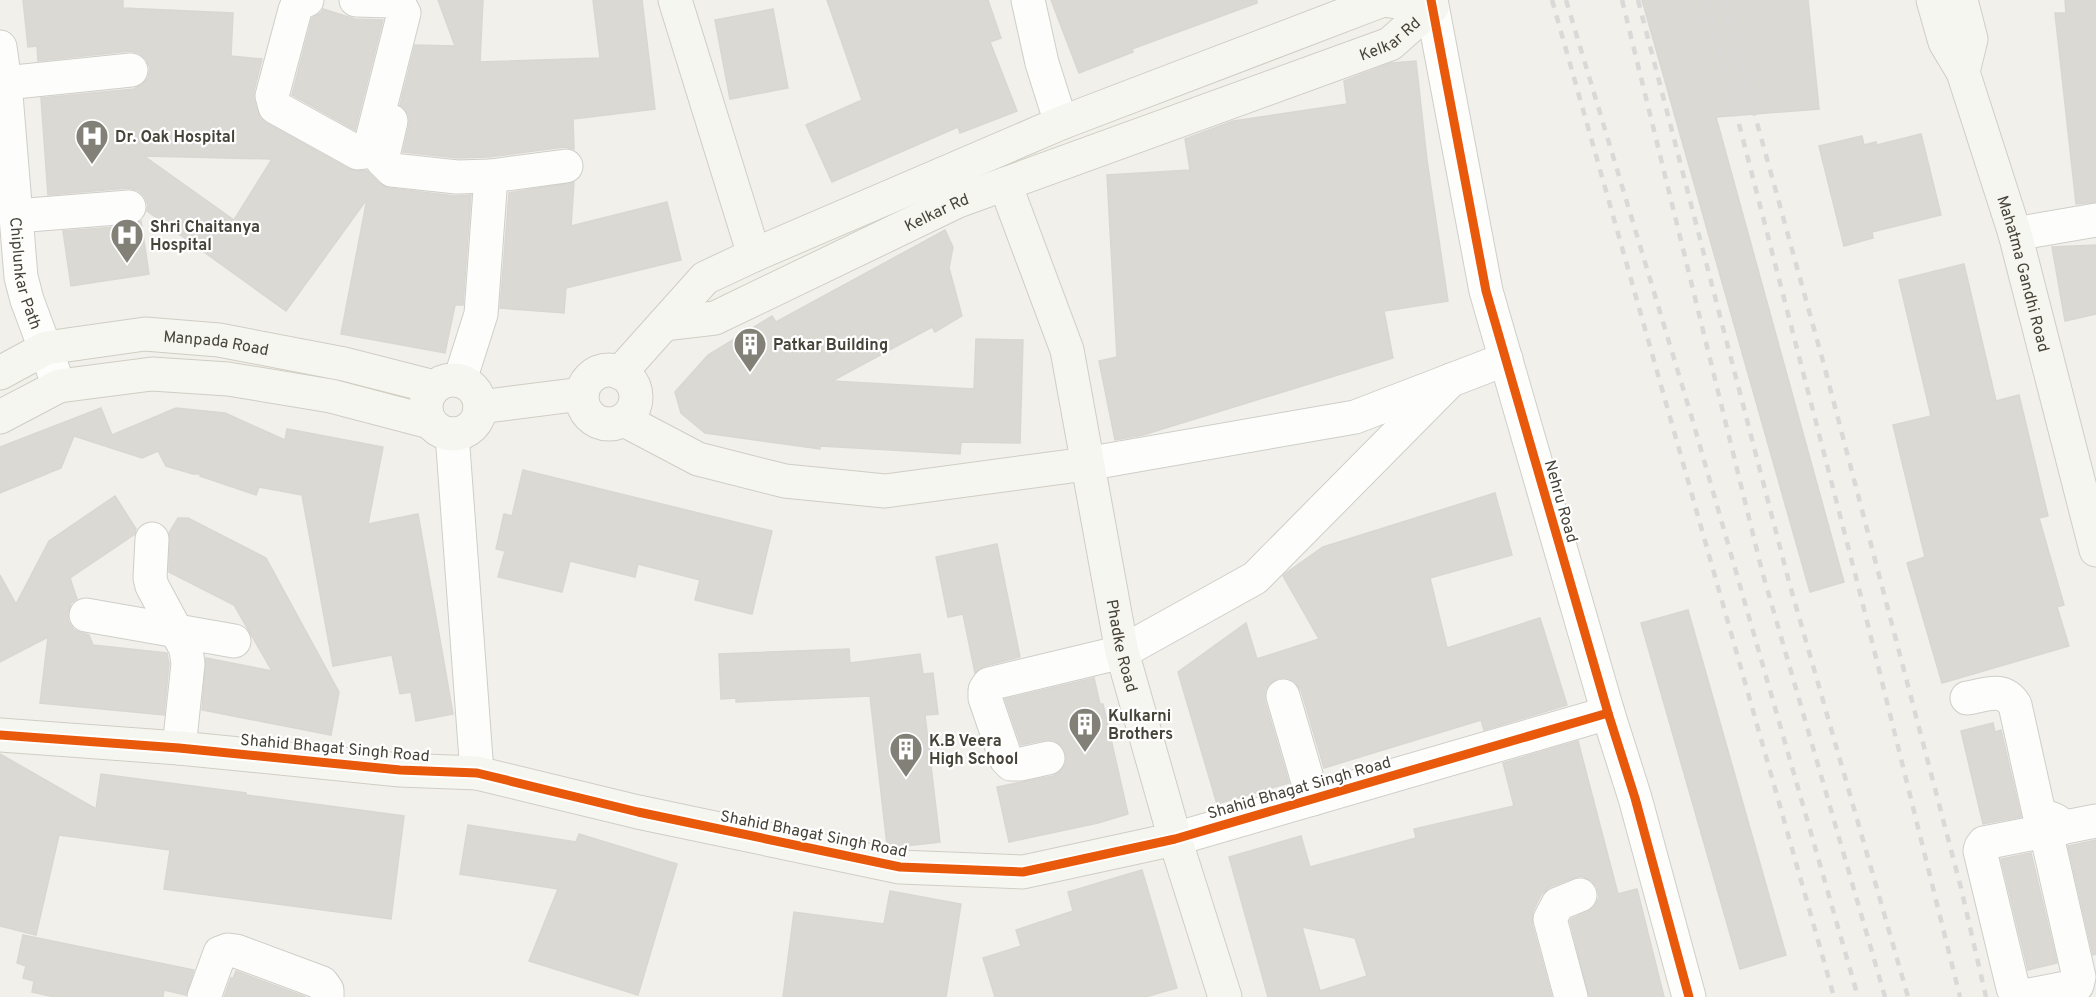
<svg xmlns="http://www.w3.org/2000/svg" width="2096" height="997" font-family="Overpass,sans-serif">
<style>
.building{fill:#dbd9d4;stroke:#d9d7d1;stroke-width:1.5;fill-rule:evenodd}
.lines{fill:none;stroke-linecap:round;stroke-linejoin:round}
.street-casing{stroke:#cfcec9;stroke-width:35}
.secondary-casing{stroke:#d0cec3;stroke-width:35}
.street{stroke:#fdfdfc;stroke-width:33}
.secondary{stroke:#f6f6f0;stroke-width:33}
.rail{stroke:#d9d9d8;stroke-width:4.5;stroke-dasharray:8 8;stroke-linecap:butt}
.cycleway-casing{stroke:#fff;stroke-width:13}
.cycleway{stroke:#e8590c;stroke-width:9}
.labels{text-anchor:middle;stroke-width:4.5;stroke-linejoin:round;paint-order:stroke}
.street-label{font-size:16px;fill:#464338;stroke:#fff}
.poi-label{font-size:16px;font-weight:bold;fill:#464338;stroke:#fff;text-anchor:start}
</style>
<rect width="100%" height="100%" fill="#f1f0eb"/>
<g class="building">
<path d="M23,0h100v8l110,5 -2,43 31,3 -8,32v9l6,18 6,5 83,46 18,2 12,12 10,5 66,8 16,-1 -8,110h-8l-10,48 -104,-19 26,-135 -81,112 -139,-100 1,-6 -3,-8 -7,-7 -10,-2 -80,7 -7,-97 93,-9 7,-4 7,-7 2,-10 -4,-9 -7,-6 -9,-2 -92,10 -1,-15 -9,1zM144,156l128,3 -38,61z"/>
<polygon points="438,0 483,0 480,62 600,58 593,0 642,0 655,109 573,119 574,149 564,147 489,157 458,158 403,152 409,125 409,116 404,108 400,105 415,45 455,46"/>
<polygon points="827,0 988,0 1001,38 990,42 1017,111 960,133 958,127 832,182 806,125 862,100"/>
<polygon points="1051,0 1257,0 1257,3 1132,49 1133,52 1079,73"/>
<polygon points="1642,0 1808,0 1819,109 1716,117 1844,582 1810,592"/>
<polygon points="2065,0 2096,0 2096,202 2076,204 2055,13 2066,13"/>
<polygon points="323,9 355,19 383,20 355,130 292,95 312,18 321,13"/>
<polygon points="773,9 788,88 730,99 715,20"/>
<polygon points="1416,61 1427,160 1448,301 1384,311 1393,358 1143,435 1115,440 1099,361 1117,357 1107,175 1190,170 1185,139 1233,121 1347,104 1344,81 1391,63"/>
<polygon points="1921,134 1941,215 1872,232 1873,238 1844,246 1819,146 1862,136 1864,145 1876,142 1877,145"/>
<polygon points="574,182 571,226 667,202 681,260 566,288 564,313 500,308 509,193"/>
<polygon points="141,221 149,274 71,286 63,231 130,226"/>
<polygon points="945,230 953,247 949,268 962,316 935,332 932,327 832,381 974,389 976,339 1023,340 1020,443 961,442 960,454 820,446 820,449 705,433 681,413 675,392 708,355 772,316 776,322"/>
<polygon points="2096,245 2096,314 2065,321 2052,247"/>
<polygon points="1964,264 1996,401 2019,395 2048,516 2039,518 2064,605 2057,607 2069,646 1942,683 1907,563 1925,557 1893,425 1931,416 1899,280"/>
<polygon points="101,408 112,435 176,408 225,413 285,440 287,429 383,447 368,524 418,514 453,714 416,721 411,692 400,694 392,655 333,666 302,495 259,487 256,495 200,476 201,474 193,474 166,466 158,451 142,458 74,436 61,468 0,493 0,447"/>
<polygon points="523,470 772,531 752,614 695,600 700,580 638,564 635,577 570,561 562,592 498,577 505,551 496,549 504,514 512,516"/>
<polygon points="1495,493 1512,555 1430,578 1447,648 1540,618 1567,705 1484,730 1481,720 1324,768 1301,690 1295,682 1288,678 1278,678 1269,684 1265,691 1265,701 1289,783 1217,804 1178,672 1246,623 1257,659 1319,639 1283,576 1286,573 1323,547"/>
<polygon points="115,496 136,529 135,534 70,578 77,599 71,603 68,611 68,621 74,630 89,635 93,645 167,653 169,664 164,715 40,703 48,637 0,662 0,575 16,604 49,541"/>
<polygon points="178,518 188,518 266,558 339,692 331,735 202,710 206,658 272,671 234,605 169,572 169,533"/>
<polygon points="997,544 1020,657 985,666 975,673 963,614 948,617 936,557"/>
<polygon points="1688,610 1786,955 1740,969 1641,623"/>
<polygon points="849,649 850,663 920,654 923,674 933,673 938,714 925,715 940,842 896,847 887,845 870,696 736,702 736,698 721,699 719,654"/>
<polygon points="1094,678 1100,704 1103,704 1128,814 1098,823 1009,842 997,787 1053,776 1061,771 1066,763 1066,755 1061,745 1053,740 1044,740 1021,745 1005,699"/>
<polygon points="1993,723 1995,732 2001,730 2021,817 1983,824 1961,731"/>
<path d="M1578,741l40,153 19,-5 27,108h-75l-19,-76 1,-2 16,-7 7,-5 5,-10 -2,-10 -5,-6 -10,-5 -9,2 -23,9 -9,8 -8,16 -1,13 20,73h-284l-39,-140 72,-21 9,31 106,-29 -2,-9 100,-23 -11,-43zM1302,927l53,11 12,38 -47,15z"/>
<polygon points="0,754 96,809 101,774 246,793 246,795 404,816 391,919 164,889 170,850 59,835 36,935 0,926"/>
<polygon points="468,825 576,842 579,834 677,864 638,995 529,961 558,889 460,874"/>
<polygon points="2096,840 2096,954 2093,955 2068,846"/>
<polygon points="2031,853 2057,963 2028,970 2001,859"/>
<polygon points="1142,870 1177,988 1145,997 995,997 983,958 1021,946 1016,930 1073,911 1068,892"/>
<polygon points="890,891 961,904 946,997 783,997 794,912 884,924"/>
<polygon points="23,935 194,970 186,995 164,990 163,997 54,997 32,992 34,981 23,978 26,966 17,963"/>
<polygon points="236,971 306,997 224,997 231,978 233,978"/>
</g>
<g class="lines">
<defs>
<g id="street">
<polyline points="307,0 298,3 295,10 272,96 275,107 358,153 366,152 370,147 404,13 399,4 392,1 356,0"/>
<polyline points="1028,0 1042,63 1061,123"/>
<polyline points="1431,0 1486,291 1608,713 1635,798 1689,997"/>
<path id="s1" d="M0,47l5,36 16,194 6,23 32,86"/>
<polyline points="5,83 131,70"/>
<polyline points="391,121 382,160 392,170 457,177 491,176"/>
<polyline points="16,216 129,207"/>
<polyline points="2015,234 2096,220"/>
<polyline points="460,380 481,314 491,176 566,166"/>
<polyline points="452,434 477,773"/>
<polyline points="1086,464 1355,417 1506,359"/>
<polyline points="152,539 150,578 152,586 186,649 188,664 179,748"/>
<polyline points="86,615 234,641"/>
<polyline points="1283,696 1313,799"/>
<path d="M1967,698c19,-3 36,-12 48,7l24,108c8,7 18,3 23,15"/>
<polyline points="1048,758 1021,764 1011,764 1006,759 985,698 985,690 989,684 1122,652 1255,578 1451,380"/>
<polyline points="2046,832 2079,977 2077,985 2071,987 2024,996 2016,994 2013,988 1980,851 1981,847 1984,843 2096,821"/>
<polyline points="1175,839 1608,713"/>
<polyline points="204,997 220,953 228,950 236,951 322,983 327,990 327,997"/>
<polyline points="1571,997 1550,919 1558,904 1580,895"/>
</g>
<g id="secondary">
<polyline points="675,0 754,255"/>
<polyline points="1933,0 1945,42 1963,72"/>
<path id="s2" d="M1961,0l10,39 -8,33 52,162 81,316"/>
<path id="s3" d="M1005,184l62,166 55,302 53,187 50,158"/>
<path id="s4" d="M664,324l51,-6 243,-117 432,-157 42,-37"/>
<circle cx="609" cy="397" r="27"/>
<path id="s5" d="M0,373l46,-25 99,-14 74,6 125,24 90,23"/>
<polyline points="620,373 705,278 754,255 1061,123 1383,0 1432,7"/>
<circle cx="453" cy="407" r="27"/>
<polyline points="480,407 582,394"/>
<polyline points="0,417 59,386 152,374 228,379 331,396 430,422"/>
<polyline points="624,420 698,459 785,481 885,491 1086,464"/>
<polyline points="0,735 179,748 400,770 477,773 638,812 900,867 1023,872 1175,839"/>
</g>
</defs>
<use href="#street" class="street-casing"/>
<use href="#secondary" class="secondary-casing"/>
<use href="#street" class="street"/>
<use href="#secondary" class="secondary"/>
<g class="rail">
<polyline points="1552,0 1834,997"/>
<polyline points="1566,0 1691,415 1858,997"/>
<polyline points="1622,0 1762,571 1885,997"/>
<polyline points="1638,0 1789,582 1908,997"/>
<polyline points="1707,0 1859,589 1960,997"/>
<polyline points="1723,0 1824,365 1961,888 1986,997"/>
</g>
<defs>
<g id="cycleway">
<polyline points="1431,0 1486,291 1608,713 1635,798 1689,997"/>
<polyline points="0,735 179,748 400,770 477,773 638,812 900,867 1023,872 1175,839 1608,713"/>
</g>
</defs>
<use href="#cycleway" class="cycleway-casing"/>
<use href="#cycleway" class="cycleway"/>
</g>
<defs>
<symbol id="hospital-pin" viewBox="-11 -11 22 30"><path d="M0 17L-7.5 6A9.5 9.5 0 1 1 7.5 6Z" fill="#828077" stroke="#fff"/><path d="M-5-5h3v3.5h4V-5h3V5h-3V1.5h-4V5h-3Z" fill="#fff"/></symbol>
<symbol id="building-pin" viewBox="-11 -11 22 30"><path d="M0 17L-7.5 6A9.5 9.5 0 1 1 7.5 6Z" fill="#828077" stroke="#fff"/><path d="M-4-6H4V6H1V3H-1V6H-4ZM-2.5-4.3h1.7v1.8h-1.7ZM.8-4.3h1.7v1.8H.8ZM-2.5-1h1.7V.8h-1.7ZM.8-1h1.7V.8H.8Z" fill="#fff"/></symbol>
</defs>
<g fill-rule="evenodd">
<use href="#hospital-pin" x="73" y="117" width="38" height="52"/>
<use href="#hospital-pin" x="108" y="216" width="38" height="52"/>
<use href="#building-pin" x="731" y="325" width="38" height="52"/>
<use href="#building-pin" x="1066" y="705" width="38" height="52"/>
<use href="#building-pin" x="887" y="730" width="38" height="52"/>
</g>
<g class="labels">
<g class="street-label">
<text dy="6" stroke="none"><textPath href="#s4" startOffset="783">Kelkar Rd</textPath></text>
<text dy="6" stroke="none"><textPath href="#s4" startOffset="297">Kelkar Rd</textPath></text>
<text dy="6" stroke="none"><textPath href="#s1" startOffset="228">Chiplunkar Path</textPath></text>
<text dy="6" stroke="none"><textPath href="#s2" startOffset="285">Mahatma Gandhi Road</textPath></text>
<text dy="6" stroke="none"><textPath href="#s5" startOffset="224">Manpada Road</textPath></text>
<text transform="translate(1562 501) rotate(74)" y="6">Nehru Road</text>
<text dy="6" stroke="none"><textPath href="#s3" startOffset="478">Phadke Road</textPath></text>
<text transform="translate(335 747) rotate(5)" y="6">Shahid Bhagat Singh Road</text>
<text transform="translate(1299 787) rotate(-16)" y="6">Shahid Bhagat Singh Road</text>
<text transform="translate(814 833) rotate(11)" y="6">Shahid Bhagat Singh Road</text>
</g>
<g class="poi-label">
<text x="115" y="142">Dr. Oak Hospital</text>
<text x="150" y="232">Shri Chaitanya<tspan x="150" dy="18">Hospital</tspan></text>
<text x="773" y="350">Patkar Building</text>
<text x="1108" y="721">Kulkarni<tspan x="1108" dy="18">Brothers</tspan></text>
<text x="929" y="746">K.B Veera<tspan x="929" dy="18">High School</tspan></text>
</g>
</g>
</svg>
